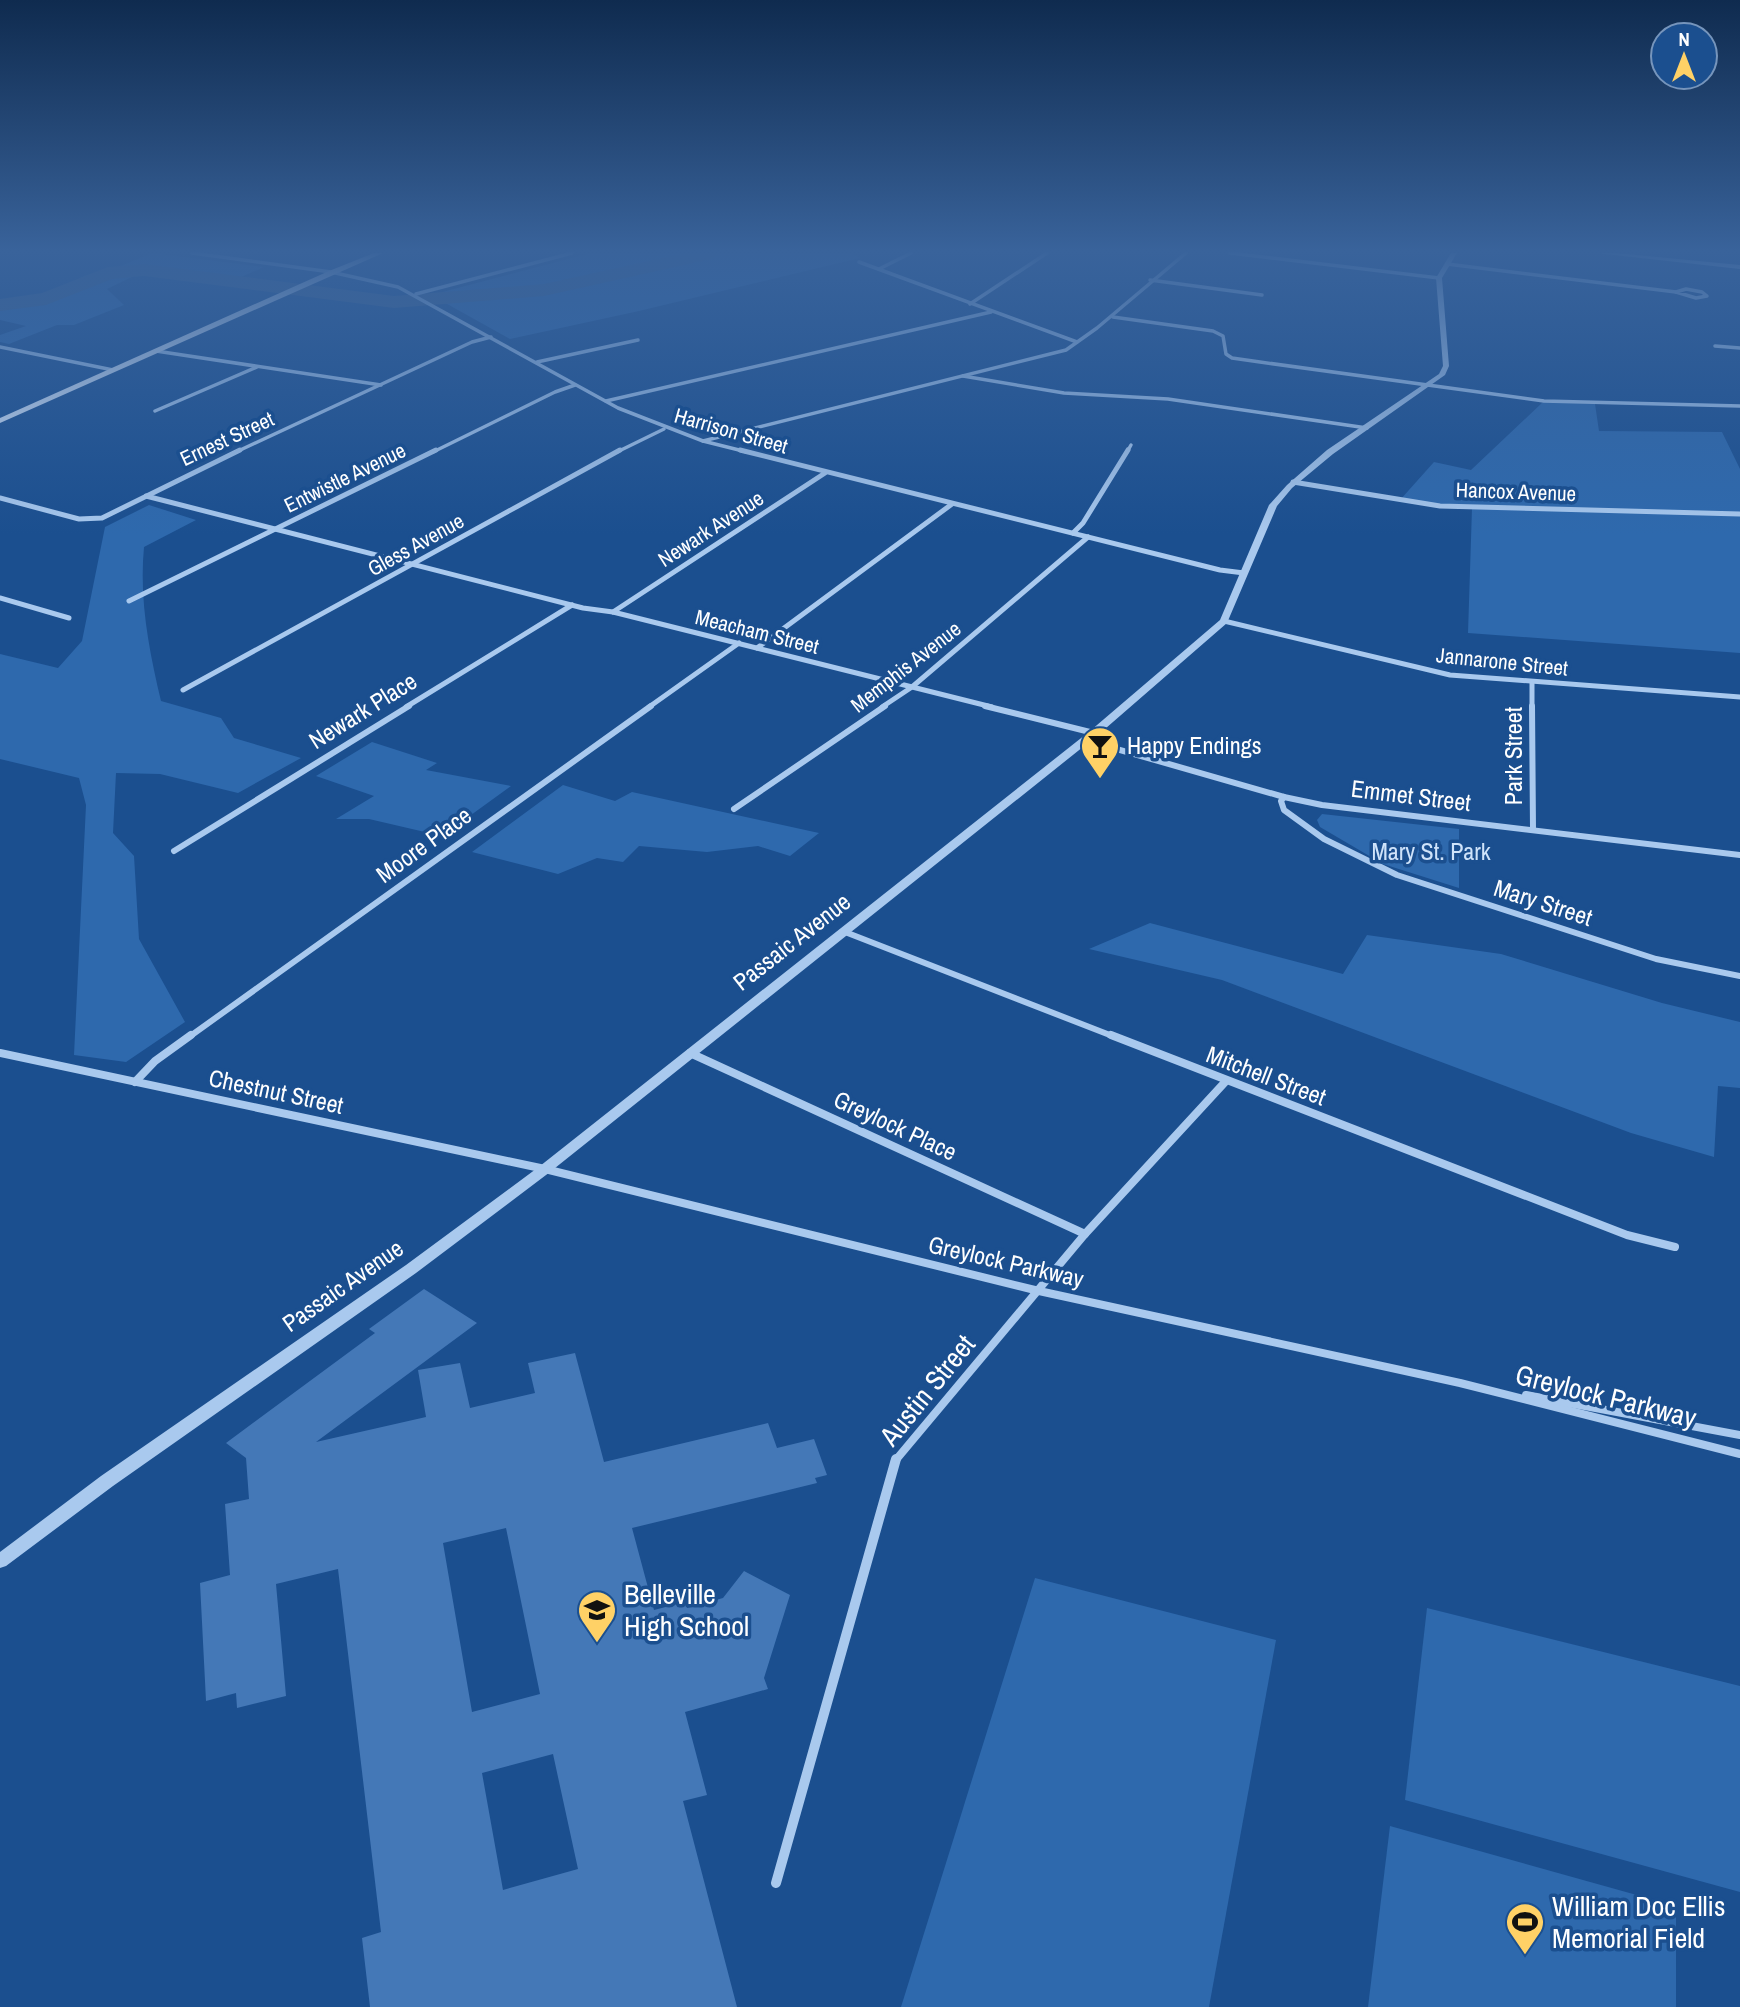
<svg xmlns="http://www.w3.org/2000/svg" width="1740" height="2007" font-family="'Archivo Narrow',sans-serif">
<style>
.green{fill:#2e69ad}
.lines{fill:none;stroke-linecap:round;stroke-linejoin:round}
.river{fill:#3c6290;fill-rule:evenodd}
.building{fill:#4478b7;fill-rule:evenodd}
.minor-far4{stroke:#a9c9ee;stroke-width:3.5}
.minor-far3{stroke:#a9c9ee;stroke-width:5}
.minor-far2{stroke:#a9c9ee;stroke-width:6}
.minor-far1{stroke:#a9c9ee;stroke-width:8}
.minor{stroke:#a9c9ee;stroke-width:10}
.tertiary{fill:#a9c9ee;fill-rule:evenodd}
.secondary{fill:#d6e6fa;fill-rule:evenodd}
.labels{text-anchor:middle;stroke-width:7;stroke-linejoin:round;paint-order:stroke}
.far-street-label{font-size:21px;fill:#fff;stroke:#1b4f8f}
.street-label{font-size:24px;fill:#fff;stroke:#1b4f8f}
.poi-label{font-size:24px;fill:#fff;stroke:#1b4f8f;text-anchor:start}
.park-label{font-size:24px;fill:#cfe3fa;stroke:#1b4f8f}
.near-street-label{font-size:28px;fill:#fff;stroke:#1b4f8f}
.near-poi-label{font-size:28px;fill:#fff;stroke:#1b4f8f;text-anchor:start}
</style>
<rect width="100%" height="100%" fill="#1b4f8f"/>
<g class="green">
<polygon points="152,253 264,267 239,278 162,267 138,274 107,289 124,305 74,325 57,325 9,344 0,342 0,335 26,326 0,320 0,301 51,295 84,276 116,268"/>
<polygon points="591,253 851,253 860,258 639,311 510,339 431,295"/>
<polygon points="1544,401 1595,404 1599,431 1722,432 1740,469 1740,653 1468,633 1472,508 1400,500 1434,462 1471,470"/>
<path d="M149,505l47,15 -52,27c-5,53 5,103 17,154l60,17 13,20 67,20 -63,35 -78,-19 -44,-1 -3,60 21,23 5,83 46,83 -59,40 -52,-7 12,-250 -7,-27 -79,-19v-105l58,14 24,-27 23,-114z"/>
<polygon points="372,742 437,763 426,770 511,786 442,836 369,819 336,819 374,796 316,776"/>
<polygon points="563,785 615,801 632,792 819,833 790,856 758,846 707,852 639,846 623,862 597,858 558,874 472,852"/>
<polygon points="1322,814 1459,829 1459,888 1383,864 1320,827 1317,820"/>
<polygon points="1150,923 1343,974 1367,935 1501,954 1662,1003 1740,1022 1740,1088 1718,1086 1714,1157 1631,1133 1222,980 1089,949"/>
<polygon points="1035,1578 1276,1640 1209,2007 901,2007"/>
<polygon points="1427,1608 1740,1686 1740,1892 1405,1800"/>
<polygon points="1390,1826 1676,1906 1676,2007 1368,2007"/>
</g>
<g class="lines">
<polygon class="river" points="685,253 721,253 711,259 544,296 394,308 144,276 112,279 46,305 0,311 0,299 42,293 108,267 144,264 394,296 544,284"/>
</g>
<path class="building" d="M424,1289l53,34 -161,119 110,-25 -8,-47 42,-7 10,45 65,-15 -7,-30 47,-10 29,109 164,-39 9,25 37,-9 13,36 -12,3 2,5 -185,45 22,82 31,-8 2,6 36,-10 21,-27 46,24 -26,83 4,11 -83,23 22,83 -24,6 54,206h-367l-8,-69 19,-6 -43,-363 -62,15 10,112 -49,12 -1,-15 -30,8 -6,-118 30,-8 -5,-71 24,-5 -3,-41 -20,-15 149,-110 -6,-4zM506,1528l34,166 -68,18 -29,-169zM553,1754l25,115 -75,21 -21,-117z"/>
<g class="lines">
<g class="minor-far4">
<polyline points="192,253 331,272 398,287 618,408 703,441 747,452"/>
<polyline points="1230,253 1439,278"/>
<polyline points="859,262 1077,342"/>
<polyline points="1447,264 1676,292"/>
<polyline points="879,269 911,253"/>
<polyline points="1150,280 1262,295"/>
<polygon points="1686,289 1702,292 1707,296 1696,298 1676,292"/>
<polyline points="416,294 572,253"/>
<polyline points="970,304 1047,253"/>
<polyline points="1113,317 1213,331 1223,336 1226,354 1232,358 1260,362 1544,401 1740,406"/>
<polyline points="1715,346 1740,348"/>
<polyline points="0,347 113,370"/>
<polyline points="156,351 381,385"/>
<polyline points="537,362 638,340"/>
<polyline points="963,376 1064,393 1168,399 1367,428"/>
<polyline points="606,401 991,312"/>
<polyline points="155,411 257,367"/>
<polyline points="703,441 1066,350 1097,328 1186,253"/>
<polyline points="236,452 472,342 491,337"/>
<polyline points="433,452 555,392 575,385"/>
<polyline points="617,452 664,429"/>
<polyline points="1127,452 1131,445"/>
</g>
<g class="minor-far3">
<polyline points="740,450 1220,570 1244,573"/>
<polyline points="1293,482 1440,506 1740,514"/>
<polyline points="146,496 583,608 613,612 992,707"/>
<polyline points="0,498 79,519 102,518 240,450"/>
<polyline points="1073,533 1083,523 1128,450"/>
<polyline points="0,598 69,618"/>
<polyline points="129,601 436,450"/>
<polyline points="613,612 825,473"/>
<polyline points="1224,621 1450,675 1740,697"/>
<polyline points="757,648 952,504"/>
<polyline points="1532,683 1532,707"/>
<polyline points="183,690 620,450"/>
<polyline points="406,707 572,605"/>
<polyline points="649,707 739,643"/>
<polyline points="882,707 912,687 1088,537"/>
</g>
<g class="minor-far2">
<polyline points="985,706 1094,733"/>
<polyline points="1532,706 1533,829"/>
<polyline points="1085,740 1284,797 1322,805 1740,855"/>
<polyline points="1284,797 1281,801 1284,810 1324,839 1397,875 1656,959 1740,976"/>
<polyline points="734,809 885,706"/>
<polyline points="174,851 409,706"/>
<polyline points="845,932 1115,1037"/>
<polyline points="189,1037 651,706"/>
</g>
<g class="minor-far1">
<polyline points="1111,1035 1627,1235 1675,1247"/>
<polyline points="0,1053 545,1169 1039,1291 1460,1383 1740,1454"/>
<polyline points="690,1053 1085,1234"/>
<polyline points="135,1082 155,1061 191,1035"/>
<polyline points="1526,1395 1740,1435"/>
<polyline points="895,1461 1085,1234 1226,1081"/>
</g>
<polyline class="minor" points="776,1883 896,1459"/>
<g class="tertiary">
<polygon points="1451,253 1457,253 1442,278 1449,366 1445,375 1333,454 1292,488 1277,506 1227,623 1098,735 550,1172 416,1273 113,1486 6,1566 0,1568 0,1552 101,1476 406,1265 540,1166 1090,731 1220,620 1269,505 1287,485 1327,450 1439,374 1443,366 1436,278"/>
<polygon points="1596,253 1616,253 1740,265 1740,269"/>
</g>
<polygon class="secondary" points="374,253 383,253 0,423 0,418 329,271"/>
</g>
<linearGradient id="sky" x2="0" y2="1"><stop stop-color="#0f2b4f"/><stop offset="0.47" stop-color="#39639b"/><stop offset="1" stop-color="#39639b" stop-opacity="0"/></linearGradient>
<rect width="1740" height="534" fill="url(#sky)"/>
<defs>
<symbol id="bar-pin" viewBox="-11 -11 22 30"><path d="M0 17L-7.5 6A9.5 9.5 0 1 1 7.5 6Z" fill="#ffd166" stroke="#1b4f8f"/><path d="M-6-5H6L.8 .8V4.5H3.5V6h-7V4.5H-.8V.8Z" fill="#111"/></symbol>
<symbol id="school-pin" viewBox="-11 -11 22 30"><path d="M0 17L-7.5 6A9.5 9.5 0 1 1 7.5 6Z" fill="#ffd166" stroke="#1b4f8f"/><path d="M0-5L7-2L0 1L-7-2ZM-4 1L0 2.5L4 1V4Q0 6-4 4Z" fill="#111"/></symbol>
<symbol id="stadium-pin" viewBox="-11 -11 22 30"><path d="M0 17L-7.5 6A9.5 9.5 0 1 1 7.5 6Z" fill="#ffd166" stroke="#1b4f8f"/><path d="M0-5a6.5 5 0 1 0 0 10a6.5 5 0 1 0 0-10ZM-3.5-1.8h7v3.6h-7Z" fill="#111"/></symbol>
</defs>
<g fill-rule="evenodd">
<use href="#bar-pin" x="1078" y="724" width="44" height="60"/>
<use href="#school-pin" x="575" y="1588" width="44" height="60"/>
<use href="#stadium-pin" x="1503" y="1900" width="44" height="60"/>
</g>
<g class="labels">
<g class="far-street-label">
<text transform="translate(731 431) rotate(16)" y="7">Harrison Street</text>
<text transform="translate(227 439) rotate(-25)" y="7">Ernest Street</text>
<text transform="translate(345 478) rotate(-26)" y="7">Entwistle Avenue</text>
<text transform="translate(1516 492) rotate(2)" y="7">Hancox Avenue</text>
<text transform="translate(711 529) rotate(-33)" y="7">Newark Avenue</text>
<text transform="translate(416 545) rotate(-29)" y="7">Gless Avenue</text>
<text transform="translate(757 632) rotate(14)" y="7">Meacham Street</text>
<text transform="translate(1502 662) rotate(6)" y="7">Jannarone Street</text>
<text transform="translate(906 667) rotate(-38)" y="7">Memphis Avenue</text>
</g>
<g class="street-label">
<text transform="translate(363 711) rotate(-32)" y="8">Newark Place</text>
<text transform="translate(1514 756) rotate(-90)" y="8">Park Street</text>
<text transform="translate(1411 796) rotate(7)" y="8">Emmet Street</text>
<text transform="translate(424 845) rotate(-36)" y="8">Moore Place</text>
<text transform="translate(1543 903) rotate(18)" y="8">Mary Street</text>
<text transform="translate(792 942) rotate(-38)" y="8">Passaic Avenue</text>
<text transform="translate(1266 1076) rotate(21)" y="8">Mitchell Street</text>
<text transform="translate(276 1092) rotate(12)" y="8">Chestnut Street</text>
<text transform="translate(895 1126) rotate(25)" y="8">Greylock Place</text>
<text transform="translate(1006 1262) rotate(13)" y="8">Greylock Parkway</text>
<text transform="translate(343 1286) rotate(-35)" y="8">Passaic Avenue</text>
</g>
<g class="poi-label">
<text x="1127" y="754">Happy Endings</text>
</g>
<g class="park-label">
<text x="1431" y="860">Mary St. Park</text>
</g>
<g class="near-street-label">
<text transform="translate(927 1390) rotate(-51)" y="10">Austin Street</text>
<text transform="translate(1606 1396) rotate(14)" y="10">Greylock Parkway</text>
</g>
<g class="near-poi-label">
<text x="624" y="1604">Belleville<tspan x="624" dy="32">High School</tspan></text>
<text x="1552" y="1916">William Doc Ellis<tspan x="1552" dy="32">Memorial Field</tspan></text>
</g>
</g>
<g transform="translate(1684 56)"><circle r="33" fill="#1b4f8f" stroke="#7695bc" stroke-width="2"/>
<path d="M0-5L12 26L0 18L-12 26Z" fill="#ffd166"/>
<text y="-10" font-size="19" font-weight="bold" text-anchor="middle" fill="#ffffff">N</text>
</g>
</svg>
